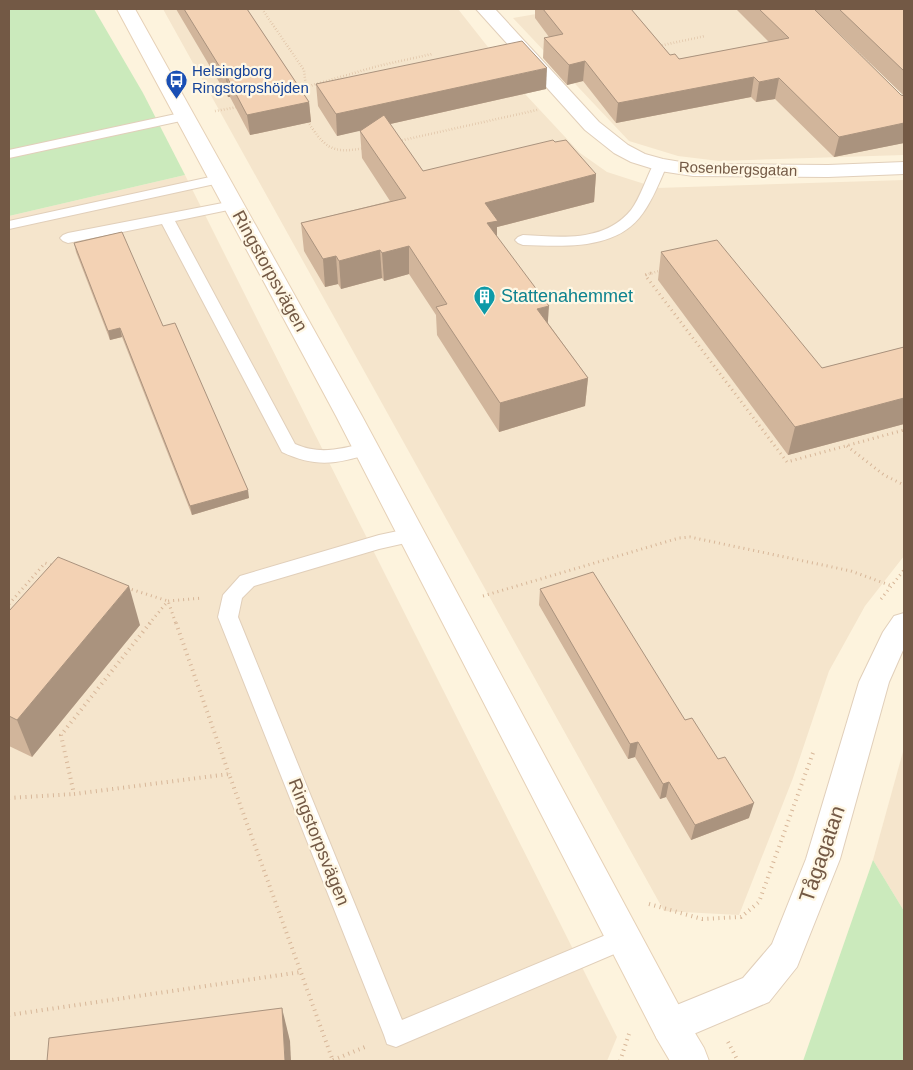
<svg xmlns="http://www.w3.org/2000/svg" width="913" height="1070" font-family="Arial,sans-serif">
<style>
.residential{fill:#f5e5cc}
.green{fill:#cbeabc}
.lines{fill:none;stroke-linecap:round;stroke-linejoin:round}
.lane-casing{stroke:#e1cfba;stroke-width:2}
.street-casing{stroke:#e1cfba;stroke-width:2}
.secondary-casing{stroke:#e6d1b7;stroke-width:2}
.path-far2{stroke:#d7b698;stroke-width:2.5;stroke-dasharray:0.5 2.5;stroke-linecap:butt}
.path-far1{stroke:#d7b698;stroke-width:3;stroke-dasharray:1 4;stroke-linecap:butt}
.path{stroke:#d7b698;stroke-width:4;stroke-dasharray:1 4.5;stroke-linecap:butt}
.lane{fill:#fff;fill-rule:evenodd}
.street{fill:#fff;fill-rule:evenodd}
.secondary{fill:#fff;fill-rule:evenodd}
.wall{fill:#d1b59b}
.shaded-wall{fill:#aa937e}
.building{fill:#f3d2b4;stroke:#aa937e}
.labels{text-anchor:middle;stroke-width:4.5;stroke-linejoin:round;paint-order:stroke}
.far-transit-label{font-size:15px;fill:#164399;stroke:#fff7e4;text-anchor:start}
.far-street-label{font-size:15px;fill:#735945;stroke:#fff7e4}
.street-label{font-size:18px;fill:#735945;stroke:#fff7e4}
.culture-label{font-size:18px;fill:#0d838f;stroke:#fff7e4;text-anchor:start}
.near-street-label{font-size:21px;fill:#735945;stroke:#fff7e4}
</style>
<rect width="100%" height="100%" fill="#fdf3dd"/>
<g class="residential">
<polygon points="163,9 458,9 525,94 580,153 607,172 657,188 904,180 904,556 865,606 829,671 793,778 739,915 664,911"/>
<polygon points="565,9 767,9 904,134 904,155 719,161 678,156 629,141 513,18"/>
<polygon points="185,175 617,1037 607,1061 9,1061 9,216"/>
<polygon points="904,748 904,911 873,860"/>
</g>
<g class="green">
<polygon points="9,9 94,9 143,93 185,175 9,216"/>
<polygon points="873,860 904,911 904,1061 803,1061"/>
</g>
<g class="lines">
<defs>
<g id="lane">
<polygon points="185,112 192,116 190,119 9,158 9,150"/>
<path d="M660,161l5,1 2,3c-7,16 -14,34 -24,48 -26,38 -79,33 -120,32l-5,-2 -3,-3 3,-3 5,-2c37,2 81,8 108,-25 9,-12 15,-31 22,-45l2,-3z"/>
<polygon points="219,175 224,176 226,179 224,182 9,229 9,221"/>
<path d="M233,201l5,1 2,3 -2,3 -63,13 120,223c25,11 45,5 71,-1l6,2 3,4 -3,4c-35,11 -56,15 -90,-1l-120,-228 -94,19 -5,-2 -3,-3 3,-3 5,-2z"/>
<polygon points="412,528 419,530 421,535 419,540 379,549 254,586 242,598 238,617 402,1020 625,927 633,930 637,938 633,946 396,1047 387,1044 384,1035 218,617 223,595 240,576 379,535"/>
</g>
<g id="street">
<polygon points="476,9 495,9 599,122 628,145 645,154 663,159 693,164 828,165 904,162 904,174 828,177 693,176 660,171 631,162 614,153 585,130"/>
<polygon points="904,613 904,648 889,682 840,859 797,967 769,1002 670,1044 657,1039 652,1026 657,1013 743,978 772,944 806,859 859,682 883,632 894,616"/>
</g>
<polygon id="secondary" points="117,9 135,9 362,416 683,1013 704,1048 709,1061 670,1061 657,1039 336,416"/>
</defs>
<use href="#lane" class="lane-casing"/>
<use href="#street" class="street-casing"/>
<use href="#secondary" class="secondary-casing"/>
<g class="path-far2">
<polyline points="262,9 304,70 306,87 300,92"/>
<polyline points="659,46 705,36"/>
<polyline points="854,48 872,64"/>
<polyline points="306,87 378,66 432,54"/>
<polyline points="215,111 238,107"/>
<path d="M306,119c18,27 24,36 58,29"/>
<polyline points="399,141 537,110"/>
<polyline points="646,275 662,270"/>
</g>
<g class="path-far1">
<polyline points="651,273 645,275 787,462 904,430"/>
<polyline points="847,446 884,475 904,485"/>
<polyline points="127,588 168,601 176,624"/>
<polyline points="483,596 679,538 690,537 851,571 892,586"/>
<polyline points="881,599 904,570"/>
<polyline points="9,604 45,563 55,566"/>
<polyline points="149,624 168,601 203,598"/>
</g>
<g class="path">
<polyline points="150,623 61,735 74,794 229,774 333,1061"/>
<polyline points="176,623 229,774"/>
<polyline points="9,798 74,794"/>
<polyline points="649,904 702,919 741,917 759,902 814,750"/>
<polyline points="9,1015 301,972"/>
<polyline points="728,1042 738,1061"/>
<polyline points="333,1060 365,1047"/>
<polyline points="620,1061 629,1034"/>
</g>
<use href="#lane" class="lane"/>
<use href="#street" class="street"/>
<use href="#secondary" class="secondary"/>
</g>
<g class="wall">
<polygon points="176,9 247,9 309,102 311,122 250,135 230,97 228,97"/>
<polygon points="535,9 631,9 670,55 679,59 769,42 736,9 814,9 901,95 903,95 814,9 904,9 904,143 834,157 775,99 756,102 751,97 616,123 583,81 567,85 543,58 544,38 549,37 535,18"/>
<polygon points="316,84 546,89 390,124 423,171 555,142 596,174 594,202 497,227 497,237 548,323 588,378 585,406 499,432 437,335 436,315 409,274 384,281 382,278 341,289 338,284 325,287 304,251 301,223 390,201 362,158 360,131 361,130 337,136 318,106"/>
<polygon points="74,243 163,326 249,498 192,515 122,337 110,340 76,252"/>
<polygon points="661,252 822,368 904,347 904,424 788,455 658,280"/>
<polygon points="540,589 749,818 691,840 666,797 660,799 635,757 628,759 539,605"/>
<polygon points="9,611 140,625 32,757 9,746"/>
</g>
<g class="shaded-wall">
<polygon points="585,61 583,81 567,85 569,65"/>
<polygon points="547,68 546,89 337,136 336,114"/>
<polygon points="226,77 227,77 230,97 228,97"/>
<polygon points="754,77 751,97 616,123 618,103"/>
<polygon points="779,78 775,99 756,102 759,82"/>
<polygon points="309,102 311,122 250,135 247,115"/>
<polygon points="904,123 904,143 834,157 839,137"/>
<polygon points="596,174 594,202 497,227 497,248 487,251 485,203"/>
<polygon points="409,246 409,274 384,281 382,253"/>
<polygon points="380,250 382,278 341,289 339,261"/>
<polygon points="336,256 338,284 325,287 323,259"/>
<polygon points="549,306 547,334 537,309"/>
<polygon points="120,328 122,337 110,340 108,331"/>
<polygon points="588,378 585,406 499,432 500,403"/>
<polygon points="904,398 904,424 788,455 795,427"/>
<polygon points="248,490 249,498 192,515 190,506"/>
<polygon points="129,586 140,625 32,757 17,720"/>
<polygon points="638,742 635,757 628,759 630,744"/>
<polygon points="669,782 666,797 660,799 663,784"/>
<polygon points="754,803 749,818 691,840 695,825"/>
<polygon points="282,1008 290,1041 291,1061 285,1061"/>
</g>
<g class="building">
<polygon points="184,9 247,9 309,102 247,115 227,77 226,77"/>
<polygon points="543,9 631,9 670,55 675,54 679,59 789,38 759,9 814,9 901,95 904,96 904,123 839,137 779,78 759,82 754,77 618,103 585,61 569,65 544,38 563,34"/>
<polygon points="839,9 904,9 904,71"/>
<polygon points="522,41 547,68 336,114 316,84"/>
<polygon points="384,115 423,171 553,140 555,142 566,140 596,174 485,203 498,221 487,223 549,306 537,309 588,378 500,403 436,307 447,304 409,246 382,253 380,250 339,261 336,256 323,259 301,223 406,198 360,131"/>
<polygon points="122,232 163,326 175,323 248,490 190,506 120,328 108,331 74,243"/>
<polygon points="717,240 822,368 904,347 904,398 795,427 661,252"/>
<polygon points="58,557 129,586 17,720 9,716 9,611"/>
<polygon points="593,572 685,720 692,718 718,759 725,757 754,803 695,825 669,782 663,784 638,742 630,744 540,589"/>
<polygon points="282,1008 285,1061 47,1061 49,1038"/>
</g>
<defs>
<symbol id="bus-pin" viewBox="-11 -11 22 30"><path d="M0 17L-7.5 6A9.5 9.5 0 1 1 7.5 6Z" fill="#1a4fb4" stroke="#fff7e4"/><path d="M-5-6H5V4H4V6H2V4H-2V6H-4V4H-5ZM-3.5-4V0h7V-4ZM-3.5 1.2v1.5H-2V1.2ZM2 1.2v1.5H3.5V1.2Z" fill="#fff"/></symbol>
<symbol id="building-pin" viewBox="-11 -11 22 30"><path d="M0 17L-7.5 6A9.5 9.5 0 1 1 7.5 6Z" fill="#0f9aa8" stroke="#fff7e4"/><path d="M-4-6H4V6H1V3H-1V6H-4ZM-2.5-4.3h1.7v1.8h-1.7ZM.8-4.3h1.7v1.8H.8ZM-2.5-1h1.7V.8h-1.7ZM.8-1h1.7V.8H.8Z" fill="#fff"/></symbol>
</defs>
<g fill-rule="evenodd">
<use href="#bus-pin" x="164" y="68" width="25" height="34"/>
<use href="#building-pin" x="472" y="284" width="25" height="34"/>
</g>
<g class="labels">
<g class="far-transit-label">
<text x="192" y="76">Helsingborg<tspan x="192" dy="17">Ringstorpshöjden</tspan></text>
</g>
<g class="far-street-label">
<text transform="translate(738 169) rotate(2)" y="5">Rosenbergsgatan</text>
</g>
<g class="street-label">
<text transform="translate(270 271) rotate(61)" y="6">Ringstorpsvägen</text>
<text transform="translate(319 842) rotate(68)" y="6">Ringstorpsvägen</text>
</g>
<g class="culture-label">
<text x="501" y="302">Stattenahemmet</text>
</g>
<g class="near-street-label">
<text transform="translate(822 854) rotate(-71)" y="7">Tågagatan</text>
</g>
</g>
<rect width="913" height="1070" fill="none" stroke="#735945" stroke-width="20"/>
</svg>
